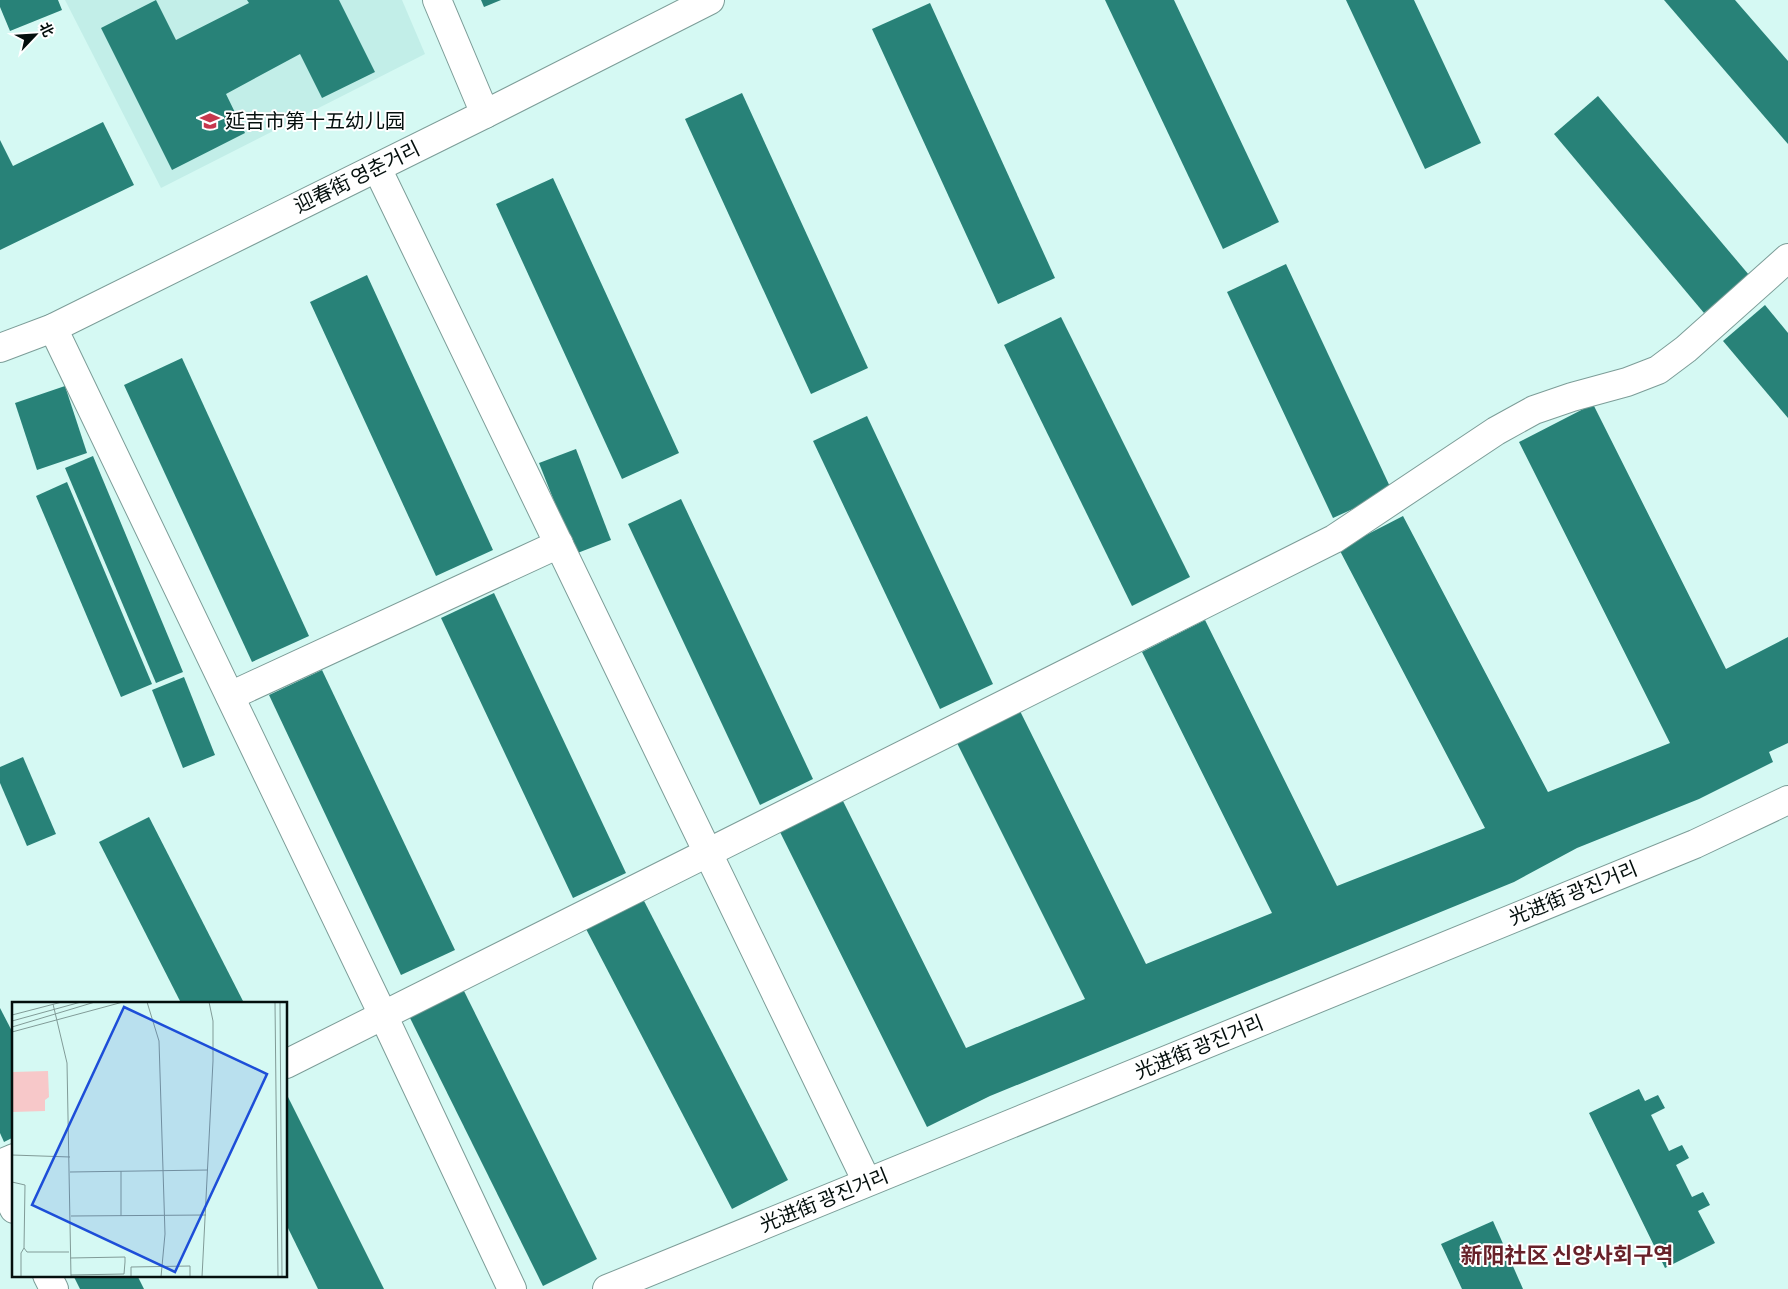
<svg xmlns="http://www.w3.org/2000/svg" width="1788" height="1289" font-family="'Alegreya Sans','Noto Sans SC','Noto Sans KR',sans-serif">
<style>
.built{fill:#c2eee8}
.building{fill:#288278}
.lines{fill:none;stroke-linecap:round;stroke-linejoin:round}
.minor-casing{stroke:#7c9d98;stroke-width:30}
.minor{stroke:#fff;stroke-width:28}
.labels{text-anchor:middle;stroke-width:4;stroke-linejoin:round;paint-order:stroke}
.poi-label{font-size:20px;fill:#040f0d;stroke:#fff;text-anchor:start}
.street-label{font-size:20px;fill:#040f0d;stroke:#fff}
.quarter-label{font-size:22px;font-weight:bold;fill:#672129;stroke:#fff}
.inset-road{fill:none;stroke:#819b97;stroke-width:1}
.view{fill:#1d4ed8;fill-opacity:0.15;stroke:#1d4ed8;stroke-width:2.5}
.inset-edge{fill:none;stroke:#040f0d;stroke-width:2.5}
</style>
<rect width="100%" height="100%" fill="#d5f9f3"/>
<polygon class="built" points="65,0 402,0 425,54 161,188"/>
<g class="building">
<polygon points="0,0 58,0 62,10 10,31 0,7"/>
<polygon points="156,0 176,40 249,3 247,0 339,0 375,72 322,98 300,54 226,94 245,133 172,170 101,28"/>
<polygon points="481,0 501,0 484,7"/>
<polygon points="1105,0 1174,0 1279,222 1223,249"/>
<polygon points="1346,0 1414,0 1481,143 1425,169"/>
<polygon points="1664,0 1735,0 1788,61 1788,144"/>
<polygon points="930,3 1055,278 998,304 872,29"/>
<polygon points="742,93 868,368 811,394 685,119"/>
<polygon points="1598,96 1749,275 1704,313 1554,134"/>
<polygon points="103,122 134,185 0,250 0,140 13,166"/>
<polygon points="553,178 679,453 622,479 496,204"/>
<polygon points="1286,264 1392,491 1333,518 1227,292"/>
<polygon points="367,275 493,550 436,576 310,302"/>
<polygon points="1765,305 1788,333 1788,418 1723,341"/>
<polygon points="1061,317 1190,577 1132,606 1004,345"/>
<polygon points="182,358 309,636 252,662 124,385"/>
<polygon points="65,386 87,453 37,470 15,403"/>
<polygon points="1593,404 1726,669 1788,637 1788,743 1769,752 1773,762 1699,799 1577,848 1514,882 990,1096 927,1127 779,830 842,799 966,1048 1085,999 954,737 1017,705 1146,964 1272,913 1142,652 1205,620 1337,886 1485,828 1339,549 1403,516 1548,792 1670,743 1519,442"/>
<polygon points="867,416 993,684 940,709 813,441"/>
<polygon points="576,449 611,540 575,554 539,463"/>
<polygon points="93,456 183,672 156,683 65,468"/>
<polygon points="67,482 152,684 121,697 36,496"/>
<polygon points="681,499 813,779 760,805 628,524"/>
<polygon points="494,593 626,873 573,898 441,618"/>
<polygon points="322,670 455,950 401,975 269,695"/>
<polygon points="184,677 215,755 183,768 152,690"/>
<polygon points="23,757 56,834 27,846 0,783 0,767"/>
<polygon points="149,817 244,1003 181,1003 99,842"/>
<polygon points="642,897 788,1180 732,1209 585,927"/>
<polygon points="463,989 597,1259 543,1286 409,1016"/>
<polygon points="0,1008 14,1035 14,1137 4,1142 0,1133"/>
<polygon points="1639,1089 1645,1101 1658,1095 1665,1108 1651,1115 1669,1151 1682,1145 1689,1158 1676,1165 1692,1197 1703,1192 1710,1205 1698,1211 1715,1243 1665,1268 1589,1113"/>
<polygon points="286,1093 384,1289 318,1289 286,1224"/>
<polygon points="1493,1221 1523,1289 1462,1289 1441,1244"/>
<polygon points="73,1275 137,1275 144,1289 80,1289"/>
</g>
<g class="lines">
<defs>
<g id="minor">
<polyline points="437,0 485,114"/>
<polyline points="377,168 867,1182"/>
<polyline points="53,328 383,1015 512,1289"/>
<polyline points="0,348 53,328 485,114 710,0"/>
<polyline points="230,696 559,544"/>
<polyline points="286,1064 1334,539 1496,431 1534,410 1572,397 1627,382 1658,370 1686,349 1788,258"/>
<polyline points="0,1164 14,1158"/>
<polyline points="0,1181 14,1209"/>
<polyline points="47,1275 54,1289"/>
<polyline points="607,1289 1695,844 1788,800"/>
</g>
</defs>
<use href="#minor" class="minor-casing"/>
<use href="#minor" class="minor"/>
</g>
<defs>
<symbol id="school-bare" viewBox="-9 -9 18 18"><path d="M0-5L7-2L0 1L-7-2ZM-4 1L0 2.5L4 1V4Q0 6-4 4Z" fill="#c7374d" stroke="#fff" stroke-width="2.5" paint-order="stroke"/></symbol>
</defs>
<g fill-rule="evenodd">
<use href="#school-bare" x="196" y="107" width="28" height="28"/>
</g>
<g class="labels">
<g class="poi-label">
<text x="225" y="128">延吉市第十五幼儿园</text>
</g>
<g class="street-label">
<text transform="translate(357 177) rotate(-26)" y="7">迎春街 영춘거리</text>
<text transform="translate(1573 893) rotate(-22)" y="7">光进街 광진거리</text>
<text transform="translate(1199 1047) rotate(-22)" y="7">光进街 광진거리</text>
<text transform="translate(824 1200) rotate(-22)" y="7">光进街 광진거리</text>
</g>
<g class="quarter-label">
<text x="1567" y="1263">新阳社区 신양사회구역</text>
</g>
</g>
<g transform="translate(12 1002)">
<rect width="275" height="275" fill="#d5f9f3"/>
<path d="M36,69l1,26 -4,3v11l-33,1v-40z" fill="#f7c8c9"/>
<path class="inset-road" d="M135,0l12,39 6,193 -4,43M263,0l3,275M268,0l2,275M41,2l14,59 4,214M0,13l50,-13M0,19l69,-19M0,25l83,-25M0,30l111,-30M0,153l58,2M58,170l138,-2M0,180l13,3 -1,63 3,4h42M59,214l135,-1M109,214v-45M58,256l55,-1v5l-1,12 -53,1M9,275v-24l3,-5M119,275v-10l59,-1v11M190,275l11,-216v-40l-4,-19"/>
<path class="view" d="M112,5l143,67 -92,198 -143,-67z"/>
<rect width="275" height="275" class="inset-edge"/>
</g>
<g transform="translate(35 35) rotate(65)" stroke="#ffffff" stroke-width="4" paint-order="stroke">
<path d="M0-4L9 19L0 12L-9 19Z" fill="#040f0d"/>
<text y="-8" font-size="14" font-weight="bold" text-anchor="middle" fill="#040f0d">北</text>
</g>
</svg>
